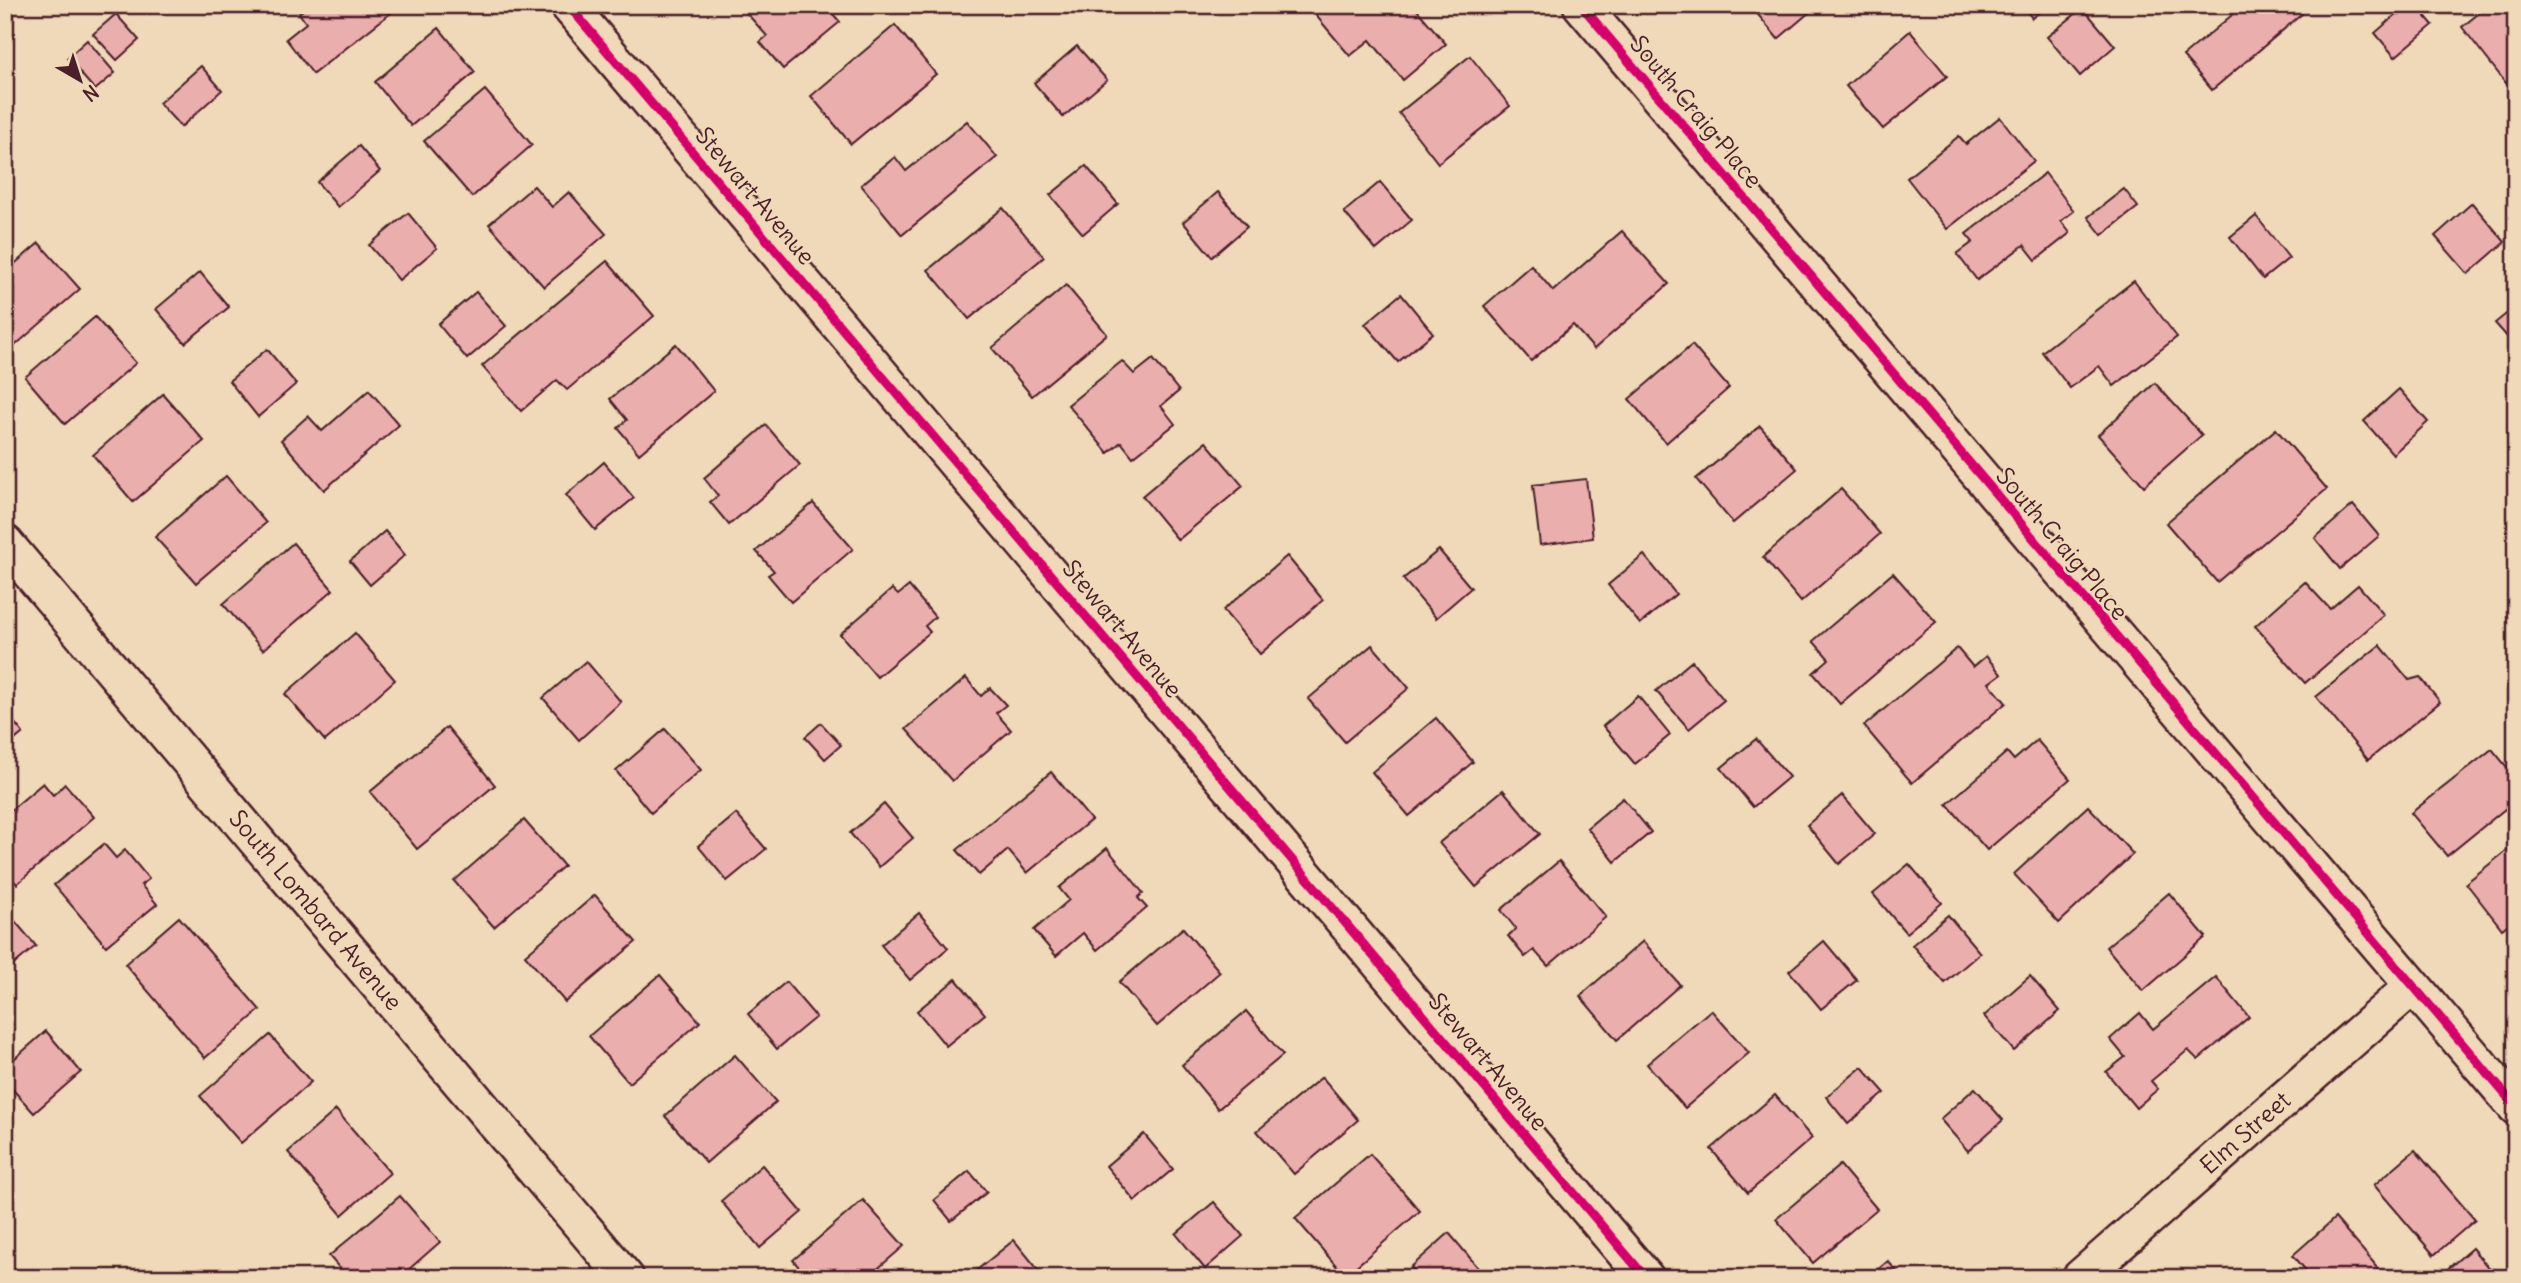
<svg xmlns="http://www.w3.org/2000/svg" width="2521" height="1283" font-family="Delius,sans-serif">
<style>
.building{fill:#eaaead;stroke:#4a1f2b;stroke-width:2}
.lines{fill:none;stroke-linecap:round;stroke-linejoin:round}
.minor-casing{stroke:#4a1f2b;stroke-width:40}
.minor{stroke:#f0d9b8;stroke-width:35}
.cycleway-casing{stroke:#f0d9b8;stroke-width:13}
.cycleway{stroke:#d6006c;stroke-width:9}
.labels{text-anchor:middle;stroke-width:5;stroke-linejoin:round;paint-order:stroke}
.street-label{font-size:24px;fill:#4a1f2b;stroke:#f0d9b8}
</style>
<rect width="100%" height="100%" fill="#f0d9b8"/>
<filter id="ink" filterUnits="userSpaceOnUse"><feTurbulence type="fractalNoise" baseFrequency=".0143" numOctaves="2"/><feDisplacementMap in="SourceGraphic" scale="14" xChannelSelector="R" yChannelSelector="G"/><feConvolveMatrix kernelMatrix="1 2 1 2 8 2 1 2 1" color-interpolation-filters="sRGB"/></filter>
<g filter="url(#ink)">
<g class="building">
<polygon points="309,5 401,5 313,74 286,39 306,23 299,13"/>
<polygon points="745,5 825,5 840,22 783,69 760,42 767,36 742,8"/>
<polygon points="1321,5 1413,5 1446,44 1403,80 1370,40 1350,56 1313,12"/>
<polygon points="1750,5 1818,5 1778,39"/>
<polygon points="2022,5 2048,5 2032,18"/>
<polygon points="2244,5 2294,5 2302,14 2212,90 2183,56"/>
<polygon points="2407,5 2416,5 2433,25 2395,57 2375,33"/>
<polygon points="2489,5 2516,5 2516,75 2506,83 2462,27"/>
<polygon points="2083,8 2115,46 2080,76 2047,37"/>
<polygon points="116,14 139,40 117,60 93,34"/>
<polygon points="895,25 936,74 851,144 811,96"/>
<polygon points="439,28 475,72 411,126 375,82"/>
<polygon points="1910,31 1947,76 1883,129 1846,86"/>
<polygon points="87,40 115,73 95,90 67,58"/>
<polygon points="1077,46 1107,80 1063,117 1034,83"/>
<polygon points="1470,56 1510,106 1438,163 1399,113"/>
<polygon points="201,66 222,90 181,127 159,103"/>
<polygon points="485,90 532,145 472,197 424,141"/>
<polygon points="2000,117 2034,161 1947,229 1907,178 1959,136 1966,144"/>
<polygon points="967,121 997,157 902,235 861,185 895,157 906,171"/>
<polygon points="359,146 380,171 338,207 317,182"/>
<polygon points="1086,166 1118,204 1083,234 1050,195"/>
<polygon points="2045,173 2074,211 2061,221 2070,233 2036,260 2024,245 1977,280 1957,254 1973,242 1966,234"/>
<polygon points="1380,182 1412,220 1376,250 1344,212"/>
<polygon points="534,186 552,207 569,192 606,234 544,287 489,224"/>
<polygon points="2124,189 2138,207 2102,235 2088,217"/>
<polygon points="1218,192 1247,227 1212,257 1183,222"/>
<polygon points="2472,203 2505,242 2468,274 2435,236"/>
<polygon points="1003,208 1044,257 969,319 928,270"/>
<polygon points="408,213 437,248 399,280 369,245"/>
<polygon points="2256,216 2289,258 2263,279 2230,237"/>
<polygon points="1622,231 1669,284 1594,349 1573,325 1531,361 1484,306 1531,265 1553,291"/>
<polygon points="39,243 80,289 10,350 5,345 5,272"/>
<polygon points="607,261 654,316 567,390 557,380 521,411 482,366"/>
<polygon points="200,272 229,307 185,343 156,309"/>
<polygon points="2134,281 2177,337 2114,386 2099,366 2070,388 2042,352"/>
<polygon points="1066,285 1107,334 1032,396 992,348"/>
<polygon points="476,292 506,326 467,359 438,324"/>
<polygon points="1401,294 1433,333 1398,362 1365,324"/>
<polygon points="2516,306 2516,347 2495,323"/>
<polygon points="95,317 136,363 65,424 25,377"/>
<polygon points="676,344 714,391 639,454 618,428 627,420 610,399"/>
<polygon points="1692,345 1729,388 1666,443 1629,399"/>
<polygon points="267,349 296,384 258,417 229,381"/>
<polygon points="1153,359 1179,391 1161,406 1175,424 1133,457 1121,442 1108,453 1068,405 1122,361 1134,374"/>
<polygon points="2155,383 2202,435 2144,486 2098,435"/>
<polygon points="2399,389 2428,422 2393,454 2364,421"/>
<polygon points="369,390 399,425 324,490 281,440 308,416 322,431"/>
<polygon points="163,394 204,441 133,502 93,455"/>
<polygon points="766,425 800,465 729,525 710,502 718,496 704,478"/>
<polygon points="1760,426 1797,469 1733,523 1696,479"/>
<polygon points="2276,429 2327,489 2217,582 2166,523"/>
<polygon points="1206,442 1243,486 1178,540 1142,496"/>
<polygon points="604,462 634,498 595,530 566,495"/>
<polygon points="226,476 266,523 196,583 155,537"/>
<polygon points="1586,479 1593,538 1540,545 1533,485"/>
<polygon points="1841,489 1880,534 1801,602 1763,557"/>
<polygon points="813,503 853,549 791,602 768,575 774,571 756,551"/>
<polygon points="2353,505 2379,536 2340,569 2315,538"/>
<polygon points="385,531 405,555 370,585 350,561"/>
<polygon points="293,543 333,590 263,650 223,604"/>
<polygon points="1439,550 1471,588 1436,618 1403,579"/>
<polygon points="1644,555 1676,594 1640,624 1608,585"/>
<polygon points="1287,556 1323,600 1260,654 1223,610"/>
<polygon points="1893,573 1936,622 1840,704 1813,673 1829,659 1813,641"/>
<polygon points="2305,582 2330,609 2358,585 2384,615 2305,683 2255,626"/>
<polygon points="909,586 935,617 925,626 930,632 877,677 840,634 892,589 898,595"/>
<polygon points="355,633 395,680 325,741 285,694"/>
<polygon points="1372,645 1409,688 1345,742 1308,699"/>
<polygon points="2380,645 2409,680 2420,677 2440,702 2368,760 2316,697"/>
<polygon points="1957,648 1973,667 1986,656 2001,674 1989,683 2006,703 1912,783 1864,726"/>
<polygon points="586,661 621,702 579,740 543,698"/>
<polygon points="1692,661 1724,700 1689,729 1656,691"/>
<polygon points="966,678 981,696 990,688 1006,705 996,713 1011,730 952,781 906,729"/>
<polygon points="1638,696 1670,735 1635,764 1603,726"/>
<polygon points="5,711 23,733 5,748"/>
<polygon points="1436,718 1473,762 1409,816 1372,772"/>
<polygon points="821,723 841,745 825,759 805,737"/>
<polygon points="447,727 495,785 417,849 370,792"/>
<polygon points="665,729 701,770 651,813 616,771"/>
<polygon points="1756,739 1789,777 1753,807 1721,768"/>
<polygon points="2037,740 2070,779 1987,850 1947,804 2007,752 2014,760"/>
<polygon points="2492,749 2516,778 2516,800 2447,856 2411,813"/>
<polygon points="1051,772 1091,820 1027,873 1008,850 979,875 957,850"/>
<polygon points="43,783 53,795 65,784 94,817 17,884 5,872 5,815"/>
<polygon points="1503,790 1540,834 1476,887 1439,843"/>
<polygon points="1842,795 1875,834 1839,864 1807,825"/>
<polygon points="1623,798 1651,832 1615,862 1587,828"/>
<polygon points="884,804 913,838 879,867 850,833"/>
<polygon points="2088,806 2133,854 2059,923 2014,874"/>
<polygon points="736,814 766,849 727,881 698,846"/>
<polygon points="524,820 564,866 494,927 454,881"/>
<polygon points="2516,843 2516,918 2502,929 2466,883"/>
<polygon points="104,844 116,858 125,850 149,879 141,885 157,904 106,946 54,885"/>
<polygon points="1107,848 1143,893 1138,898 1147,908 1097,950 1083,933 1056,956 1034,930 1069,900 1059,888"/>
<polygon points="1559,861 1606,917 1548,966 1534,950 1525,957 1508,936 1516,929 1501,910"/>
<polygon points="1909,864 1942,903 1906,933 1873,894"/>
<polygon points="2169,893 2206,937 2143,991 2106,947"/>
<polygon points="595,895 636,942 565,1002 525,955"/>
<polygon points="8,913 36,946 5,972 5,916"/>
<polygon points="919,913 948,948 910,980 881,945"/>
<polygon points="1948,915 1980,953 1945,983 1912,945"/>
<polygon points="179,917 260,1010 205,1058 125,964"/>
<polygon points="1183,928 1220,972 1157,1026 1119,982"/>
<polygon points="1643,941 1680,985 1617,1040 1580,996"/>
<polygon points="1824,941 1857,980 1821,1009 1789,971"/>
<polygon points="660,975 700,1022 629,1083 589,1036"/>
<polygon points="2030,976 2060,1011 2014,1051 1984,1016"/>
<polygon points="2216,977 2249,1017 2198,1060 2188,1050 2151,1081 2158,1089 2136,1108 2106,1072 2125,1057 2110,1039 2140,1013 2153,1029"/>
<polygon points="956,979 985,1014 946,1046 917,1011"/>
<polygon points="786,982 816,1017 777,1049 748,1014"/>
<polygon points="1711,1010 1749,1053 1685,1108 1647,1064"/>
<polygon points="1246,1011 1283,1055 1218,1109 1182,1065"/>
<polygon points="46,1031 81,1072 34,1113 5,1081 5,1067"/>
<polygon points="270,1035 311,1082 241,1143 200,1096"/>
<polygon points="735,1055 776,1102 706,1163 665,1116"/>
<polygon points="1862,1067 1885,1093 1848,1124 1826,1097"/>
<polygon points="1322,1077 1358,1120 1294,1174 1257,1131"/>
<polygon points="1975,1088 2003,1120 1968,1151 1940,1119"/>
<polygon points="1775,1095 1812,1138 1748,1193 1711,1149"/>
<polygon points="336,1110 390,1173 342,1215 288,1152"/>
<polygon points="1144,1134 1173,1169 1135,1201 1106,1166"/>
<polygon points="2415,1150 2475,1220 2434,1255 2374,1185"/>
<polygon points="1370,1154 1420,1211 1345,1276 1295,1218"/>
<polygon points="762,1165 802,1212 760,1248 721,1201"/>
<polygon points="1840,1165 1877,1209 1813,1263 1776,1219"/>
<polygon points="969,1171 987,1192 951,1221 934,1200"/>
<polygon points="400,1196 440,1242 399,1278 348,1278 329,1256"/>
<polygon points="863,1200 904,1246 867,1278 808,1278 793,1260"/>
<polygon points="1214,1202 1243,1236 1205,1269 1176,1234"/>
<polygon points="2335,1218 2379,1269 2369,1278 2312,1278 2293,1255"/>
<polygon points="1449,1233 1487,1278 1420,1278 1411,1267"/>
<polygon points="1014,1240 1045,1278 983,1278 977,1270"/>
<polygon points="2472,1248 2497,1278 2437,1278"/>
<polygon points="1888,1261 1902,1278 1868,1278"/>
</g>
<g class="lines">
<defs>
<g id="minor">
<polyline points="568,5 1646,1278"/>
<polyline points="1581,5 2516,1107"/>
<path id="s1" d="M5,543l621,735"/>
<path id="s2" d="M2080,1278l332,-291"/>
</g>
</defs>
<use href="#minor" class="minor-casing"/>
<use href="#minor" class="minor"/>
<defs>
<g id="cycleway">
<polyline points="568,5 1646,1278"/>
<polyline points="1581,5 2516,1107"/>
</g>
</defs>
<use href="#cycleway" class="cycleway-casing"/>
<use href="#cycleway" class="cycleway"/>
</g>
</g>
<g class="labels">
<g class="street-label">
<text transform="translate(1696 112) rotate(50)" y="8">South Craig Place</text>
<text transform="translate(755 196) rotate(50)" y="8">Stewart Avenue</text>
<text transform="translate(2062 544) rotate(50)" y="8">South Craig Place</text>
<text transform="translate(1122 629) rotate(50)" y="8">Stewart Avenue</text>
<text dy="8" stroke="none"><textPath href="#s1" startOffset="481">South Lombard Avenue</textPath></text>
<text transform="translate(1488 1062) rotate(50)" y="8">Stewart Avenue</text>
<text dy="8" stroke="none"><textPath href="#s2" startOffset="220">Elm Street</textPath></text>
</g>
</g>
<rect width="2521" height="1283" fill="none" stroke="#f0d9b8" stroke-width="28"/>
<rect x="14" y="14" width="2493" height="1255" fill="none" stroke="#4a1f2b" stroke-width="2.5" filter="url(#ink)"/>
<g transform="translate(80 80) rotate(141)" stroke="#f0d9b8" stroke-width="5" paint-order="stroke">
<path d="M0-5L12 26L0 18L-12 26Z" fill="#4a1f2b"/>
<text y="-10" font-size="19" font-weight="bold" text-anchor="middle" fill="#4a1f2b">N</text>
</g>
</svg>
